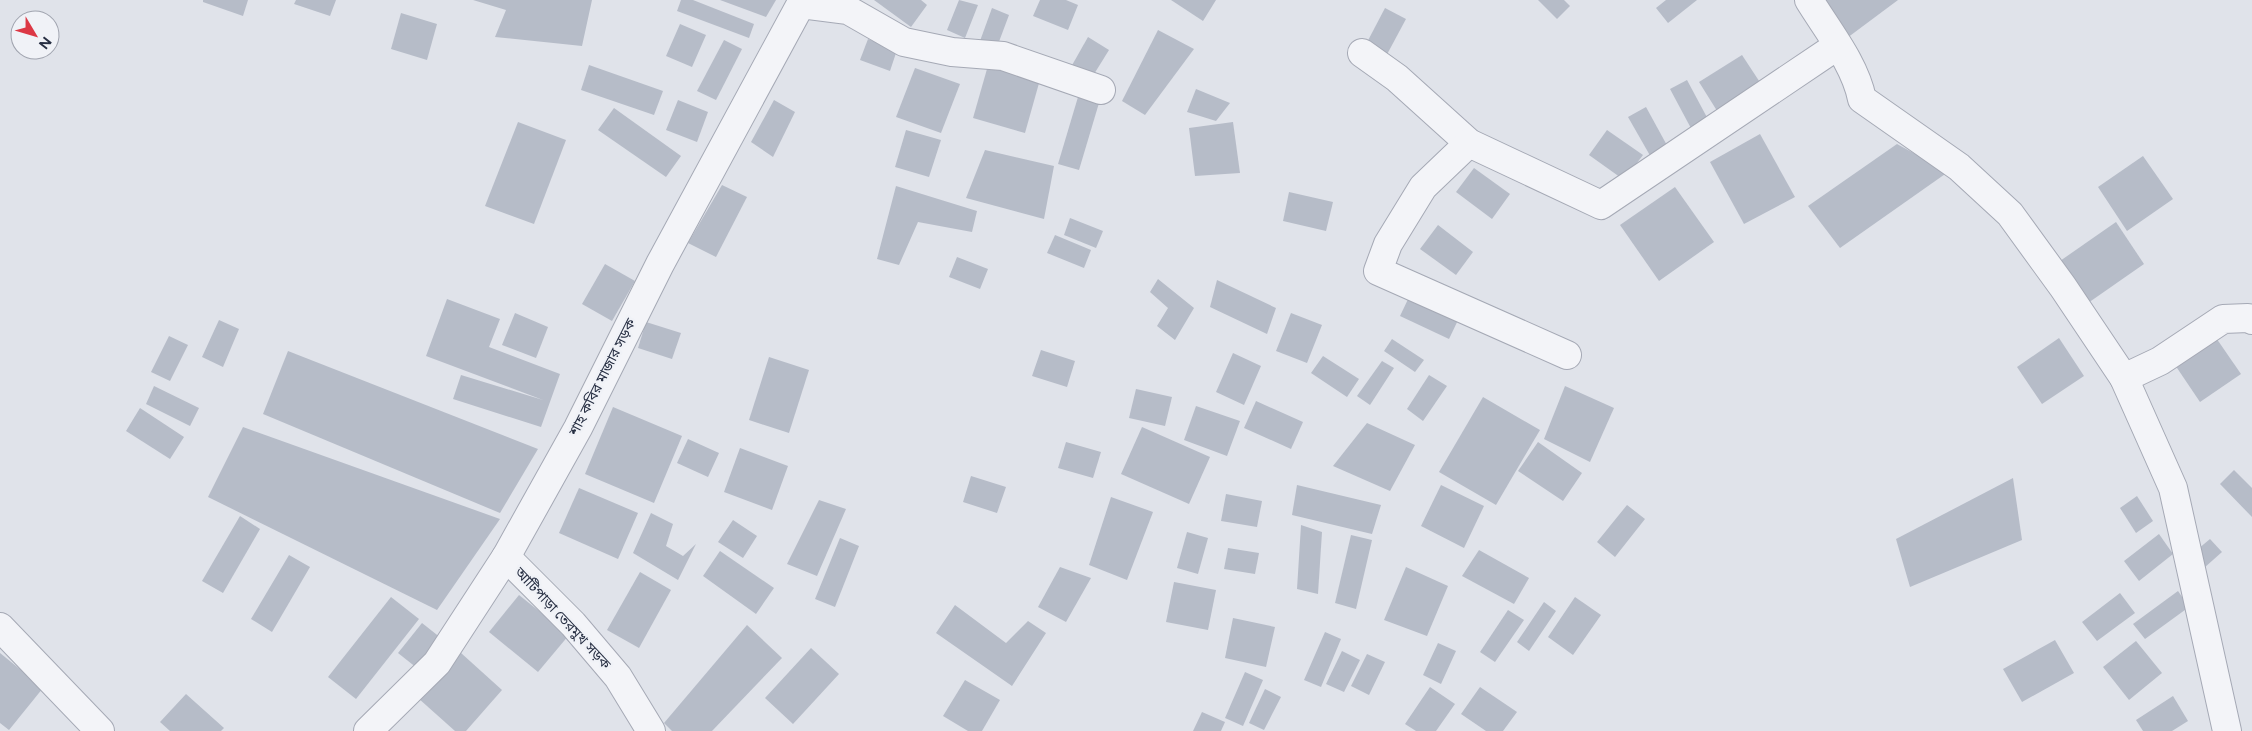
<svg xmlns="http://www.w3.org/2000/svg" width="2252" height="731" font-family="Figtree,'Noto Sans Bengali',sans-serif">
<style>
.building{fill:#b6bcc8}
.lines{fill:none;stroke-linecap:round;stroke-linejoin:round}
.minor-casing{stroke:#a5a9b5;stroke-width:30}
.minor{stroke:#f3f4f8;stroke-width:28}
.labels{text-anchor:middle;stroke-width:5;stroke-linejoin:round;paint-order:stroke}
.street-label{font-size:14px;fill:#272f43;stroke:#f0f2f7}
</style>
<rect width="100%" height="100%" fill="#e0e3ea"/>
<g class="building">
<polygon points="203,0 248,0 243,16 203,2"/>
<polygon points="296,0 336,0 330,16 294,4"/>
<polygon points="473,0 592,0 582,46 495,37 506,10"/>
<polygon points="681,0 693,0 754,24 749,38 677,11"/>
<polygon points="720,0 776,0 766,17"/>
<polygon points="874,0 921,0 927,5 911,27"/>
<polygon points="959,0 978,5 965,38 947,30"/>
<polygon points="1040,0 1066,0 1078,5 1068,30 1033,16"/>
<polygon points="1171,0 1216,0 1203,21"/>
<polygon points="1538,0 1564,0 1570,6 1557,19"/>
<polygon points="1666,0 1697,0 1668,23 1656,8"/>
<polygon points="1818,0 1898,0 1843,41"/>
<polygon points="992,8 1009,15 997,47 980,41"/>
<polygon points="1385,8 1406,19 1384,60 1363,50"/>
<polygon points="401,13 437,24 427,60 391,49"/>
<polygon points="680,24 706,35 692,67 666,56"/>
<polygon points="1158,30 1194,49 1145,115 1122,101"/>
<polygon points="1088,37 1109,50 1091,79 1071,67"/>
<polygon points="868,39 897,50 890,71 860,60"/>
<polygon points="724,40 742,49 716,100 697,91"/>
<polygon points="1742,55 1763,87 1719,114 1699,82"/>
<polygon points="989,62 1041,76 1025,133 973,118"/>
<polygon points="589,65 663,91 654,115 581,90"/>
<polygon points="915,68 960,84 941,133 896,117"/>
<polygon points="1687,80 1710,123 1693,132 1670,89"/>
<polygon points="1196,89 1230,103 1216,121 1187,112"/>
<polygon points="1078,97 1099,103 1079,170 1058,164"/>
<polygon points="678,100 708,112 697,142 666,130"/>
<polygon points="774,100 795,112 773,157 751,142"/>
<polygon points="1646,107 1669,149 1652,159 1628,117"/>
<polygon points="614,108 681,156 666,177 598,130"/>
<polygon points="518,122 566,140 534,224 485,206"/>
<polygon points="1233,122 1240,173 1195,176 1189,128"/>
<polygon points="906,130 941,140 929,177 895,167"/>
<polygon points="1607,130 1643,155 1624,180 1589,155"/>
<polygon points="1760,134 1795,197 1744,224 1710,162"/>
<polygon points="1897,144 1948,172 1840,248 1808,206"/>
<polygon points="985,150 1054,166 1044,219 966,198"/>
<polygon points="2143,156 2173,199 2127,231 2098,187"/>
<polygon points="1474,168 1510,194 1492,219 1456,192"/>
<polygon points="722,185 747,197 716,257 688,243"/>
<polygon points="896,186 977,211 972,232 918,222 899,265 877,259"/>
<polygon points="1675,187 1714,242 1659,281 1620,225"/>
<polygon points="1289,192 1333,202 1326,231 1283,221"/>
<polygon points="1070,218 1103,231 1096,248 1064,235"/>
<polygon points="2116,222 2144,264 2088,303 2060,261"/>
<polygon points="1438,225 1473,252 1456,275 1420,249"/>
<polygon points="1055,235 1091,250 1084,268 1047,253"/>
<polygon points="957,257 988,269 980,289 949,277"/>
<polygon points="605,264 635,281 612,321 582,304"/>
<polygon points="1158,279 1194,308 1175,340 1157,326 1168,308 1150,292"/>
<polygon points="1217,280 1276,308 1267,334 1210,307"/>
<polygon points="1411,293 1460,316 1449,339 1400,316"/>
<polygon points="447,299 500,319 489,347 560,374 541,427 453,399 461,375 543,400 426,356"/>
<polygon points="515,313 548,327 536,358 502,345"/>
<polygon points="1291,313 1322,325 1307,363 1276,351"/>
<polygon points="219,320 239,329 223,367 202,357"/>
<polygon points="646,322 681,333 672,359 638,348"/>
<polygon points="2212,332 2241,374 2200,402 2171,359"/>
<polygon points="169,336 188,345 170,381 151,372"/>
<polygon points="2059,338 2084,376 2042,404 2017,367"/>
<polygon points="1392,339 1424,360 1415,372 1384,351"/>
<polygon points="1041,350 1075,361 1067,387 1032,376"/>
<polygon points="288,351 538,449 500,513 263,414"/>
<polygon points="1233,353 1261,366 1244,405 1216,392"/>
<polygon points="1323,356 1359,379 1347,397 1311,373"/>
<polygon points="769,357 809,370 789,433 749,420"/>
<polygon points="1382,361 1394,368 1370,405 1357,396"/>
<polygon points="1429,375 1447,386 1423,421 1407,409"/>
<polygon points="154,386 199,408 190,426 146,404"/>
<polygon points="1565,386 1614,408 1590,462 1544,439"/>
<polygon points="1136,389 1172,397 1165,426 1129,418"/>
<polygon points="1483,397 1540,430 1496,505 1439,472"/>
<polygon points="1256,401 1303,422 1291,449 1244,428"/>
<polygon points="1196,406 1240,421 1227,456 1184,440"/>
<polygon points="613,407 682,436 654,503 585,474"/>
<polygon points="140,408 184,437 170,459 126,431"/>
<polygon points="1367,423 1415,445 1390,491 1333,466"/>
<polygon points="243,427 500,519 437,610 208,497"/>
<polygon points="1142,427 1210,457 1189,504 1121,474"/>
<polygon points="688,439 719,453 708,477 677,463"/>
<polygon points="1066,442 1101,452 1093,478 1058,468"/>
<polygon points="1538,442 1582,473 1563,501 1518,471"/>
<polygon points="740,448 788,466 772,510 724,492"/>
<polygon points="2234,470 2252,488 2252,517 2220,484"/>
<polygon points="971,476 1006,487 997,513 963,502"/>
<polygon points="2013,478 2022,540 1910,587 1896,539"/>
<polygon points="1297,485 1381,505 1372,534 1292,515"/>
<polygon points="1441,485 1484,506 1464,548 1421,526"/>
<polygon points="579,488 638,513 618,559 559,533"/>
<polygon points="1226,494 1262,501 1257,527 1221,521"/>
<polygon points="2137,496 2153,521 2136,533 2120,508"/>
<polygon points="1111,497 1153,512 1127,580 1089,565"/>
<polygon points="819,500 846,509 817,576 787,564"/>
<polygon points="1627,505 1645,519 1615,557 1597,542"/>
<polygon points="651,513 673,524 666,546 683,556 696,544 678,580 633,553"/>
<polygon points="240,516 260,529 223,593 202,581"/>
<polygon points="733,520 757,536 743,558 718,542"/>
<polygon points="1301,525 1322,532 1318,594 1297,589"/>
<polygon points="1187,532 1208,538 1198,574 1177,568"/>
<polygon points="2159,534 2173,554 2139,581 2124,561"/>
<polygon points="1351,535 1372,540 1356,609 1335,603"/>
<polygon points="840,538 859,546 835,607 815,599"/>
<polygon points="2210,539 2222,552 2204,568 2192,554"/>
<polygon points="1228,548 1259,553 1255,574 1224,569"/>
<polygon points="1479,550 1529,578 1514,604 1462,576"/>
<polygon points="720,551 774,588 756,614 703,576"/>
<polygon points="289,555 310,567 272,632 251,619"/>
<polygon points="1060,567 1091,578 1066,622 1038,607"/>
<polygon points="1406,567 1448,586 1427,636 1384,620"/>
<polygon points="640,572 671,590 639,648 607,630"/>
<polygon points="1174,582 1216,590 1208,630 1166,622"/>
<polygon points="2178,591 2189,607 2145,639 2133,624"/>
<polygon points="2120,593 2135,613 2097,641 2082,622"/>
<polygon points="519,595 569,635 538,672 489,632"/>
<polygon points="391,597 419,619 356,699 328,677"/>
<polygon points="1575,597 1601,615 1573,655 1548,637"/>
<polygon points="1544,602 1556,611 1529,651 1517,642"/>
<polygon points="955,605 1006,643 1028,621 1046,633 1012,686 936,633"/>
<polygon points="1508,610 1524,620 1495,662 1480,652"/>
<polygon points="1233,618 1275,627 1266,667 1225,658"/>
<polygon points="422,623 446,642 422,672 398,653"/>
<polygon points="747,625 782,658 712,731 672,731 664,723"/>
<polygon points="1325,632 1341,639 1321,687 1304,680"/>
<polygon points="2055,640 2074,673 2022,702 2003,669"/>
<polygon points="2136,641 2162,673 2129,700 2103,667"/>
<polygon points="1438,643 1456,651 1441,684 1423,675"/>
<polygon points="811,648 839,674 793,724 765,698"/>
<polygon points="1342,651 1360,660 1344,692 1326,684"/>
<polygon points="0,653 43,688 9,730 0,723"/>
<polygon points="461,653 502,690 466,731 455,731 418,698"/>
<polygon points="1367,654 1385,662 1369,695 1351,686"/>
<polygon points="1245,672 1263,680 1243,726 1225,718"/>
<polygon points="965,680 1000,700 982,731 968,731 943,716"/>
<polygon points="1430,687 1455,704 1436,731 1416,731 1405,724"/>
<polygon points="1480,687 1517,712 1503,731 1486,731 1461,714"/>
<polygon points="1265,689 1281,697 1264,730 1249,723"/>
<polygon points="186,694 224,728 221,731 170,731 160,722"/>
<polygon points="2173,696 2188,721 2172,731 2143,731 2136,720"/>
<polygon points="1202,712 1225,722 1221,731 1193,731"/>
</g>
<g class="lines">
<defs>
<g id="minor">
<path d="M1809,0c19,31 46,64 53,99l97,68 51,47 53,73 61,91 49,110 54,243"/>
<polyline points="801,4 848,10 904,42 952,52 1003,56 1101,90"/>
<polyline points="1362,53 1397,78 1469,143 1601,205 1837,46"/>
<polyline points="1469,143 1423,187 1388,244 1378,271 1567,355"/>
<polyline points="2124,378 2160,361 2223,319 2248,318 2252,320"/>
<polyline points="506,557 573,624 618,677 651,731"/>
<polyline points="0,627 100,731"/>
<polyline points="368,731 437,663 506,557 578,428 660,264 803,0"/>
</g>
</defs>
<use href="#minor" class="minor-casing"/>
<use href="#minor" class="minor"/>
</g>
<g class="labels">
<g class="street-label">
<text transform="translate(602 377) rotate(-63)" y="5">শাহ কবির মাজার সড়ক</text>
<text transform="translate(563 618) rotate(47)" y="5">আটিপাড়া তেরমুখ সড়ক</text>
</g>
</g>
<g transform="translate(35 35) rotate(128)"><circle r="24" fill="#f0f2f7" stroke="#a0a4af"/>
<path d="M0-4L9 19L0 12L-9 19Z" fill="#dc3845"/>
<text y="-8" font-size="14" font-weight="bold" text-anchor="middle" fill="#272f43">N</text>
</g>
</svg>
